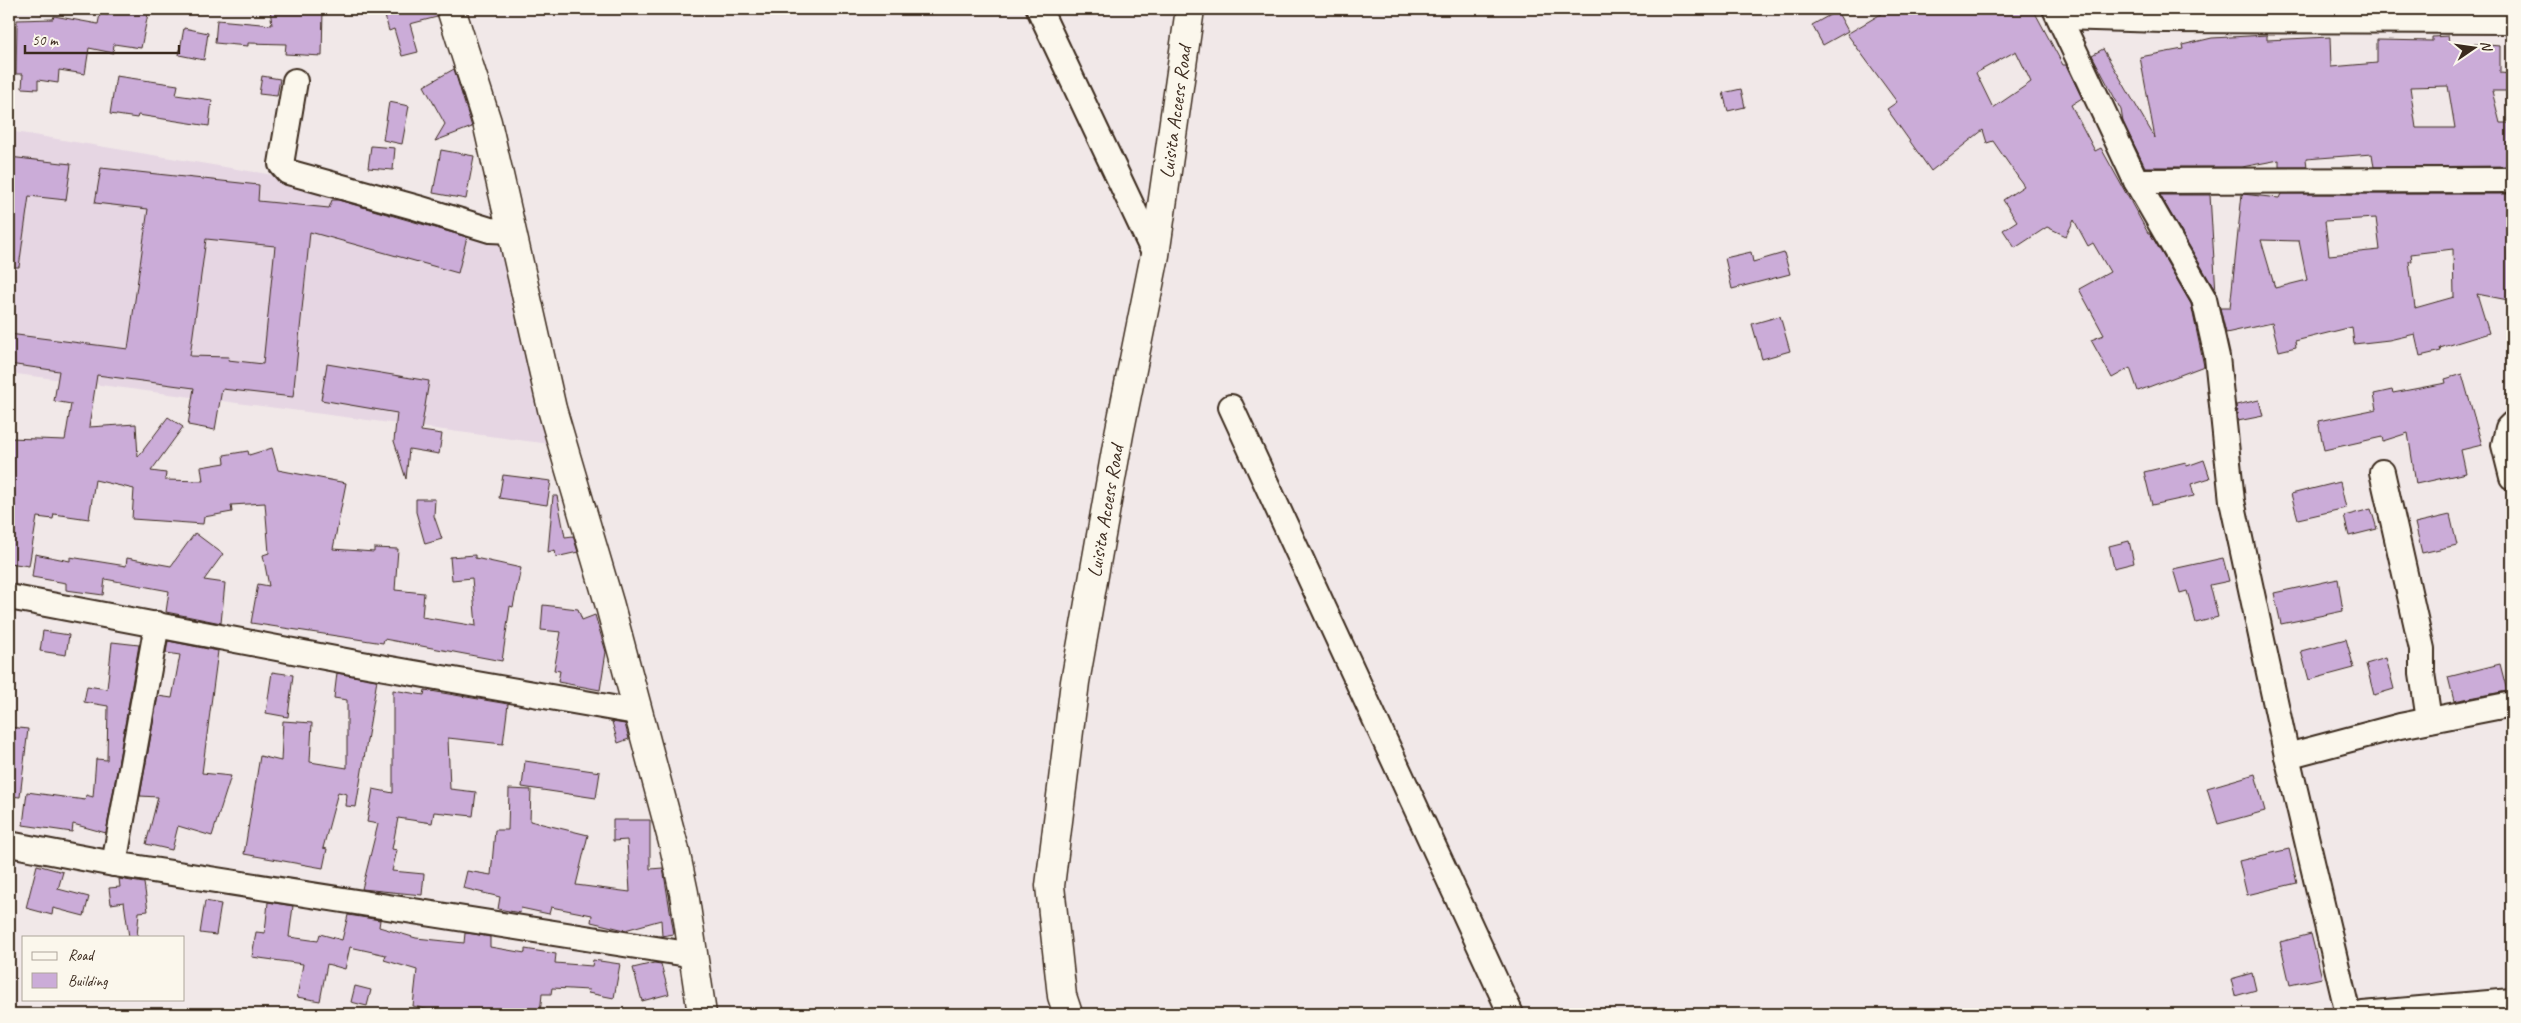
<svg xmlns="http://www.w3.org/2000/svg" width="2521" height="1023" font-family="Caveat,sans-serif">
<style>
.built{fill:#e6d6e3}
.building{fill:#cbacd8;stroke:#3b2a1e;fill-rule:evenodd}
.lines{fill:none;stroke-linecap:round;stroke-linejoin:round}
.street-casing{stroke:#3b2a1e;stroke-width:28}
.secondary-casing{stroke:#3b2a1e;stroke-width:31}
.street{stroke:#fbf7ec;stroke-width:24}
.secondary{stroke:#fbf7ec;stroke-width:28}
.labels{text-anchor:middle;stroke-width:4;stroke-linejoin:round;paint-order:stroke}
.street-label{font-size:20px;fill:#3b2a1e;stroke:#fbf7ec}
</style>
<rect width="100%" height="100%" fill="#f1e8e8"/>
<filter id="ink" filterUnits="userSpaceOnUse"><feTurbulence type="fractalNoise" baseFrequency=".02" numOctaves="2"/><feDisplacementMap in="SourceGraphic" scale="10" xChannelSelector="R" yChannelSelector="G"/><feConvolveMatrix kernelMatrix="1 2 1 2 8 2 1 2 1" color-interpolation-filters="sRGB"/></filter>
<g filter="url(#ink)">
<polygon class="built" points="9,131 273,175 499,238 550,444 9,373"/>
<g class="building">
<polygon points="109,9 149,9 141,48 114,44 113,53 89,48 85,74 59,70 58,83 38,80 38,89 22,88 23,74 16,74 17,20 53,19 54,16 98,24 100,14 108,15"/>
<polygon points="270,9 323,9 322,56 285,54 286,44 248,43 248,46 215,43 217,20 272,25"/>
<polygon points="396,9 436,9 437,17 410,24 418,52 402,56 394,29 389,31 384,12"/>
<path d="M1878,9h155l30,56h3l16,33 -11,7 24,46 6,-3 47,85h2l41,71 13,62 -66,25 -8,-23 -18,10 -21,-38 13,-5 -25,-46 31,-17 -17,-29 -5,3 -14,-26 -8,16 -19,-9 -32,21 -12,-18 14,-9 -14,-21 21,-14 -31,-45 -6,2 -4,-13 -52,41 -44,-62 10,-7 -50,-68 34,-20zM2016,51l15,31 -38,26 -17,-35z"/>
<polygon points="1837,11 1848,31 1823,45 1812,25"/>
<polygon points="184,28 208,33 204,60 179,55"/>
<path d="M2267,35v5l63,-3 1,30 46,-4v-23l55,1v-4l16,-1 1,6 51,4v27l12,1v17h-20l8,32h12v43l-138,1 -2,-13 -66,5 1,8h-28v-7l-37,7h-97l-22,-45 -2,-12 -29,-55 11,-6 52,89 -15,-81 43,-8 -1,-4 30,-7zM2448,86l7,42h-39l-6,-41z"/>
<polygon points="454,69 472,127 435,141 445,124 424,86"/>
<polygon points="116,76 178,85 176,95 212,100 209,126 138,115 137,118 110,114"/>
<polygon points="262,76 280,79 277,96 259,94"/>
<polygon points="1741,89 1745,107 1728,111 1723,93"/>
<polygon points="389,102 409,106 402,144 383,140"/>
<polygon points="371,146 395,148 393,170 368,168"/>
<polygon points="441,150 474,156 466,199 433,193"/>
<polygon points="9,157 71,164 66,200 29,196 19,267 9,267"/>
<path d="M101,168l158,17 -1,16 71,7 3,-8h6l129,37 -9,36 -148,-41 -17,165 -71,-8 -7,41 -27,-5 6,-37 -97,-13 -8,52 47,-3 2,33 30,-40 15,10 -32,44 15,2 -1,7 38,1 -2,-14 24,-4 -1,-8 24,-4 1,4 23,-7 6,22 68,13 -13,66 41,3v-4l24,1 -3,41 29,3 -2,24 54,9 -4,-48 -20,2 -2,-23 25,-2v3l46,10 -8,39 -3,-1 -8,55 -118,-22 -1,4 -132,-20 7,-39 11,2 -6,-31 6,-2 -4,-50 -34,2 1,7 -28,5 -1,7 -71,-5 2,-30 -39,-9 -6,39 -35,-5 -1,5 -16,-2 -8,49 -20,-3v-125l56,2 6,-36 -17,-3 5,-30 -50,-7v-30l119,15 20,-140 -53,-6zM206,239l69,7 -12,118 -35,-4 1,-3 -39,-1z"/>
<path d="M2242,194l37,4 2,-4h231v82l-4,24 -31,-6 12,39 -49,15 1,3 -21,5 -5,-22 -26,6 -35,4 -2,-17 -57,14 1,6 -17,4 -7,-28 -46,10 -6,-25h10zM2376,218l4,32 -51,5 -4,-34zM2261,240l38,1 8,39 -32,8zM2453,249l1,48 -39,11 -6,-47h3l-1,-7z"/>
<polygon points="2160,195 2210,195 2216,293 2216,292"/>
<polygon points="1751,252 1753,262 1784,253 1790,274 1732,289 1725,258"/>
<polygon points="1780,316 1790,351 1762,359 1752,324"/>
<polygon points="327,364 429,381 421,431 442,434 439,454 409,449 406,479 394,441 397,413 321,400"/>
<polygon points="2462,374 2482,445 2461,450 2466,473 2416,484 2408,433 2383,441 2382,437 2324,450 2318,421 2377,409 2374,394 2392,390 2393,393 2446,383 2445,379"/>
<polygon points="2259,400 2263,416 2238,421 2236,405"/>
<polygon points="2204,460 2210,478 2191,484 2194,496 2152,505 2144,472 2186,462 2187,466"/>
<polygon points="503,475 551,481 547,505 499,498"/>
<polygon points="2340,482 2346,508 2298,519 2291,494"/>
<polygon points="553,496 557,496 565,537 573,536 578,552 556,557 555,550 548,552"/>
<polygon points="416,499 435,499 434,516 442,539 425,544 416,512"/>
<polygon points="2371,509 2377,529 2349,536 2344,516"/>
<polygon points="2450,515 2457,545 2422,553 2415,523"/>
<polygon points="195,533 223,554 204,580 225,583 221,623 166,612 169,591 105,579 103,595 66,590 66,583 32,577 35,554 70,561 70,557 126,566 127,558 171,566"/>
<polygon points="2129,541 2134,563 2114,568 2109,546"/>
<polygon points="2223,558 2229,581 2210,585 2218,617 2196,623 2187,591 2180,593 2173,569"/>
<polygon points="2338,579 2343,611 2281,624 2274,593"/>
<polygon points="543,605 578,609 582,620 595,615 606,652 600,690 558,682 560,671 554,670 561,632 541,630"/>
<polygon points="43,631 69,635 66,655 40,651"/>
<polygon points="2346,639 2354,668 2309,680 2301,651"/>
<polygon points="168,641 218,651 202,773 231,776 212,836 178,826 172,850 146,844 158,797 140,796 158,696 172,698 180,655 166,653"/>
<polygon points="112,642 139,645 106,833 73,824 72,832 23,825 27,792 85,800 86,795 93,797 96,759 107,760 108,706 84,702 87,686 107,689"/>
<polygon points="2386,658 2394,689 2374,695 2366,664"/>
<polygon points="2500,664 2507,691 2454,701 2448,677"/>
<polygon points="272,672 293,675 288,717 266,713"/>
<polygon points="337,673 377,680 356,807 346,806 347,794 338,792 323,848 327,849 323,868 244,854 260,756 281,761 283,721 312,723 310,762 347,768 347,700 334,698"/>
<polygon points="393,690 424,695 425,690 508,704 503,744 448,738 450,789 476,792 473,816 434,812 432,823 398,818 392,849 397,850 392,871 424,874 422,895 362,889 378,824 367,822 373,789 393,793"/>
<polygon points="612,722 625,724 629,739 618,743"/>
<polygon points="9,727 28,729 20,797 9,796"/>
<polygon points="525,761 600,772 596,798 522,787"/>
<polygon points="2255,774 2265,811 2218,824 2207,788"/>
<polygon points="509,789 531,790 530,821 588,835 576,885 630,892 627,840 613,841 613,820 650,820 650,869 663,868 674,934 662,936 661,920 625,930 591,922 592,915 551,907 549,914 521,908 520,913 498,909 500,897 463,888 467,871 491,875 495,830 508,830"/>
<polygon points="2289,849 2297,883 2247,895 2239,861"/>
<polygon points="37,865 63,872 58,889 89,897 84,916 53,908 52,915 26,908"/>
<polygon points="119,879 144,883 148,911 139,912 137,937 129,937 124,902 111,904 109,888 120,887"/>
<polygon points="205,901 221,904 216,935 200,933"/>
<polygon points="268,902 293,906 289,937 318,941 320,934 342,940 348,915 380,920 379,927 416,938 464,943 465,933 474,934 490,937 490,947 525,953 525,949 556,954 555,963 592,966 593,960 620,964 614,998 588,993 589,990 552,988 551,994 542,994 540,1014 446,1014 413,1006 417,970 384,960 386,955 350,947 345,969 327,964 320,1001 297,997 303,964 252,957 256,932 265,933"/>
<polygon points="2311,934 2322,978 2290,985 2280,942"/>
<polygon points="654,963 661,964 669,994 642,1001 633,968"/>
<polygon points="2252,973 2256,990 2235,996 2231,979"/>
<polygon points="355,986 371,990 367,1006 351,1002"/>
</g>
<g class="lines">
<defs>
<g id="street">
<polyline points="1039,9 1155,255"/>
<polyline points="2055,9 2136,181 2204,299 2217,357 2232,501 2287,756 2348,1014"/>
<polyline points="2060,17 2163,20 2512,21"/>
<polyline points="295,81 281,164 288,172 418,208 490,230 512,231"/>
<polyline points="2136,181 2512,180"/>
<polyline points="1231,407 1511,1014"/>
<polyline points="2512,424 2508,428 2504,445 2512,477"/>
<polyline points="2382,472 2422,649 2422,673 2429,720"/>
<polyline points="9,597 351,662 636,712"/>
<polyline points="2287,756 2400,726 2512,704"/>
<polyline points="9,844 114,864 694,955"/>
<polyline points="114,864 157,624"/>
<polyline points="2363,1014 2512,1001"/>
</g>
<g id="secondary">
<polyline points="451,9 487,122 552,409 610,606 674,846 684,893 702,1014"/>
<polyline points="1068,1014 1062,996 1050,886 1075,682 1119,434 1155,255 1190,9"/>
</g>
</defs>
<use href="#street" class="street-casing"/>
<use href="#secondary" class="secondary-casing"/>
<use href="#street" class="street"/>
<use href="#secondary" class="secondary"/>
</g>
</g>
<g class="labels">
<g class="street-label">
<text transform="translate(1175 112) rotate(-82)" y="7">Luisita Access Road</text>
<text transform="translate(1105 511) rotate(-80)" y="7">Luisita Access Road</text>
</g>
</g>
<rect width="2521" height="1023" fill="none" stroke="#fbf7ec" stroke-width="30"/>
<rect x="15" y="15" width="2491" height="993" fill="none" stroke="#3b2a1e" stroke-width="2" filter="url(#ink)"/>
<rect x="22" y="936" width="162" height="65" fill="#fbf7ec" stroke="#aea59a"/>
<rect x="32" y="952" width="25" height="8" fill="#fbf7ec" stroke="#aea59a"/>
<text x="68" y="960" font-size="15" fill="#3b2a1e">Road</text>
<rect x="32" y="973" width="25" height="15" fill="#cbacd8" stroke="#aea59a"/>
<text x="68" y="986" font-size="15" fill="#3b2a1e">Building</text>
<g transform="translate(2474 48) rotate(77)" stroke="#fbf7ec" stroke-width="4" paint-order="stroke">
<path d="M0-4L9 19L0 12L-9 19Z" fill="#3b2a1e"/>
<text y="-8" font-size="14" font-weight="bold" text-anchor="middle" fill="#3b2a1e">N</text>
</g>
<path d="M25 45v8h154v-8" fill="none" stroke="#3b2a1e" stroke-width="2.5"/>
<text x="32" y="45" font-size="15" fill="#3b2a1e" stroke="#fbf7ec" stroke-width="4" paint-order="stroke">50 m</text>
</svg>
